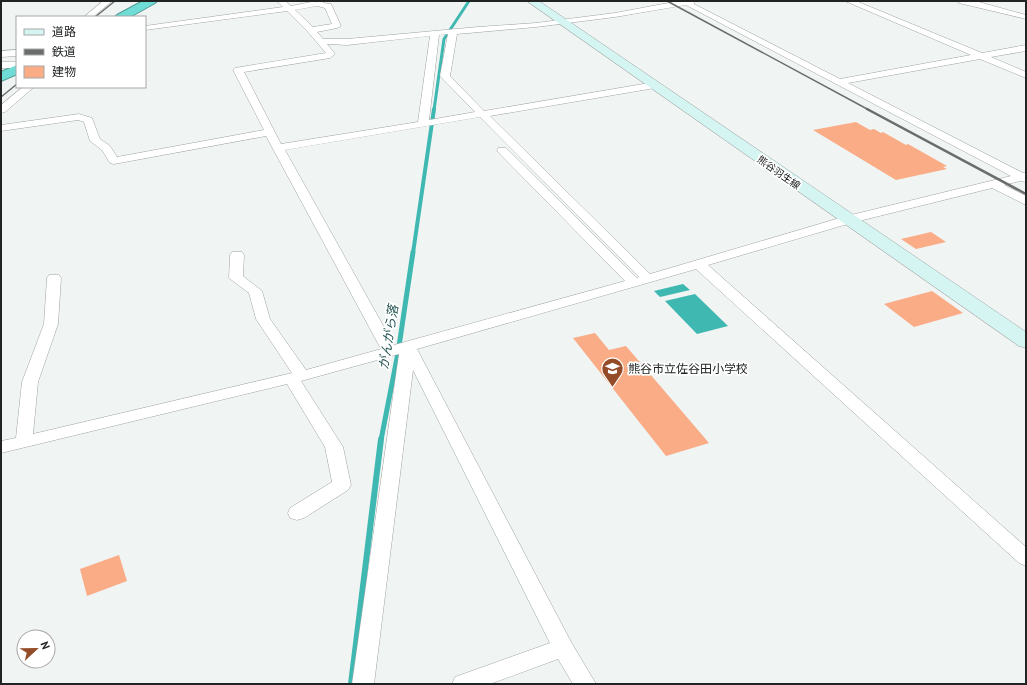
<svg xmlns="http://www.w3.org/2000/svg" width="1027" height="685" font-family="'PT Sans','Noto Sans JP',sans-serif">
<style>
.water{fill:#3fb8b1}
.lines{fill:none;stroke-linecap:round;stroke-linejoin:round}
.stream-far3{stroke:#3fb8b1;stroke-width:3}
.stream-far2{stroke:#3fb8b1;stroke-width:4}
.stream-far1{stroke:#3fb8b1;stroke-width:5}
.stream{stroke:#3fb8b1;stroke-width:6}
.building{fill:#faac86}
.street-casing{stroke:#9fa3a2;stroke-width:1}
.secondary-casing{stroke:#9fa3a2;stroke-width:1}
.highway-casing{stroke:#549c97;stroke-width:2}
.street{fill:#fff;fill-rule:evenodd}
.secondary{fill:#d4f5f2;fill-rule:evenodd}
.highway{fill:#6fddd5;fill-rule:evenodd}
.rail-far1{stroke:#6a6d6c;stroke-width:1.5}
.rail{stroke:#6a6d6c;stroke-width:2.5}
.labels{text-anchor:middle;stroke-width:3.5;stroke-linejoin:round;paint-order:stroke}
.far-street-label{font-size:10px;fill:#222424;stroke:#fff}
.poi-label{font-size:12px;fill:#222424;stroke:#fff;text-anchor:start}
.water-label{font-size:13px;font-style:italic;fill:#245653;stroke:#fff}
</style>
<rect width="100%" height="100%" fill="#f0f4f3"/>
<g class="water">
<polygon points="683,284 690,290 660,297 654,291"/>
<polygon points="695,294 728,326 697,334 665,301"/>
</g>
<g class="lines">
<polyline class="stream-far3" points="434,110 444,39 469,1"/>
<polyline class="stream-far2" points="413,253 434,109"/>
<polyline class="stream-far1" points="381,440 398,353 413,252"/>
<polyline class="stream" points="351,684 381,439"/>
</g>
<g class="building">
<polygon points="856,122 870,130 874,129 881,133 883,132 906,145 908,144 947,166 943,167 947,169 896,180 813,130"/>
<polygon points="931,232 946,242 916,249 901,239"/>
<polygon points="932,291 963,313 914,327 884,304"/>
<polygon points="595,333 609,350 626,346 709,443 666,456 573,338"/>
<polygon points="119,555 127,581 87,596 80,569"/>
</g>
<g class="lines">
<defs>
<g id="street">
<polygon points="103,1 112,1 93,17 84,17"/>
<path d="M277,1h8l6,5 25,-5h8l-1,2 8,1 10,22 -4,2 -20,4 6,7h24l131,-12 58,-4 79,-10 64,-12h16l-1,3 146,75 131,-24 -126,-54h11l126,52 44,-8v6l-35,6 35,15v6l-46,-19 -132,24 175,90h3v9l-6,-1 -16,4 22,11v9l-34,-17 -141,35 -143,42 318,282v19l-7,-3 -323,-294 -279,80 154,293 25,42h-23l-15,-25 -68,25h-38l3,-7 95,-34 -137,-273 -39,314h-22l47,-330 -98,27 42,66 8,38 -3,5 -44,28 -7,2 -7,-2 -2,-5 2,-5 42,-26 -7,-35 -38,-63 -286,69v-12l15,-3 6,-56 22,-58 3,-46 2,-3h10l2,3 -3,46 -20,58 -5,52 259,-61 -36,-54 -7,-26 -20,-15 1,-23 2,-3h10l2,3 -1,21 19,15 8,28 36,51 75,-21 -115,-213 -152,28 -4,-1 -8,-13 -12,-9 -6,-19 -6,-2 -77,11v-6l78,-11 13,4 8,21 10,7 7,11 147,-27 -31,-60 2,-2 91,-15 -18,-21 -21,-21 -142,19v-4l138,-19zM686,5l325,171 -168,41 -193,57 -160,-158 165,-28 5,-3 -2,-2 -3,-1 -171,29 -34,-35 7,-42 79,-7 79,-10zM317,6l8,2 7,16 -19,3 -18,-17zM448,34l-8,42 35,36 -46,8 10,-85zM430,36l-12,86 -137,22 -37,-72 86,-14 5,-4 -8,-10 20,1zM480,117l159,160 -2,1 -131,-130h-8l-1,2 1,2 127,129 -231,64 -109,-195z"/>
<polygon points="958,1 979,2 1026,15 1026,19 959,3"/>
<polygon points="17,50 17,56 1,57 1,51"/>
<rect x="1" y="62" width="16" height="6"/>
<polygon points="23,87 34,87 5,112 1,113 1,105"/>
</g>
<polygon id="secondary" points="527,1 539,1 1026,332 1026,348 1019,346"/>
<g id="highway">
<polygon points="143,1 157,1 155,3 130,17 115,17 117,15"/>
<polygon points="17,65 17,74 1,81 1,72"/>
</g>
</defs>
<use href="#street" class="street-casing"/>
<use href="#secondary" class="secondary-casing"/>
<use href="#highway" class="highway-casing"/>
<use href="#street" class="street"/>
<use href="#secondary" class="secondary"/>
<use href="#highway" class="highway"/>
<g class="rail-far1">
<polyline points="667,1 869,110"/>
<polyline points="95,17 115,1"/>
<polyline points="1,97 17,84"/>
</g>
<polyline class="rail" points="867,109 1026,194"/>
</g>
<defs>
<symbol id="school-pin" viewBox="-11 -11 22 30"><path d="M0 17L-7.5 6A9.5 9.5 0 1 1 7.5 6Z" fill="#934c27" stroke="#fff"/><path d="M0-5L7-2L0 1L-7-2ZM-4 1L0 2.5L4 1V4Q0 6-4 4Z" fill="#fff"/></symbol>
</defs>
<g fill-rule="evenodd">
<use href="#school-pin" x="600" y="356" width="25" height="34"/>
</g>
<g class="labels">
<g class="far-street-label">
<text transform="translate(779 172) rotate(35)" y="4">熊谷羽生線</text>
</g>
<g class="poi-label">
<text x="628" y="373">熊谷市立佐谷田小学校</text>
</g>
<g class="water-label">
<text transform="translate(388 337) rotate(-81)" y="5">がんがら落</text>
</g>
</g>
<rect width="1027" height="685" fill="none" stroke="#222424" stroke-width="4"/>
<rect x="16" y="16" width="130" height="72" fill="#ffffff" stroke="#a7a7a7"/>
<rect x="24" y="29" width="20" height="6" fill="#d4f5f2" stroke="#a7a7a7"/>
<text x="52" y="36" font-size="12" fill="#222424">道路</text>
<rect x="24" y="49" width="20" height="6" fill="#6a6d6c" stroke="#a7a7a7"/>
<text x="52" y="56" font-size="12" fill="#222424">鉄道</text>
<rect x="24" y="66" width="20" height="12" fill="#faac86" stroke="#a7a7a7"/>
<text x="52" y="76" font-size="12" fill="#222424">建物</text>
<g transform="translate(36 649) rotate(68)"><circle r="19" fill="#ffffff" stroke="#a7a7a7"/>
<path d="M0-3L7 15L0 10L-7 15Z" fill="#934c27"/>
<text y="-6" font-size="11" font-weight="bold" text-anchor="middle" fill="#222424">N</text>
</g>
</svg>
